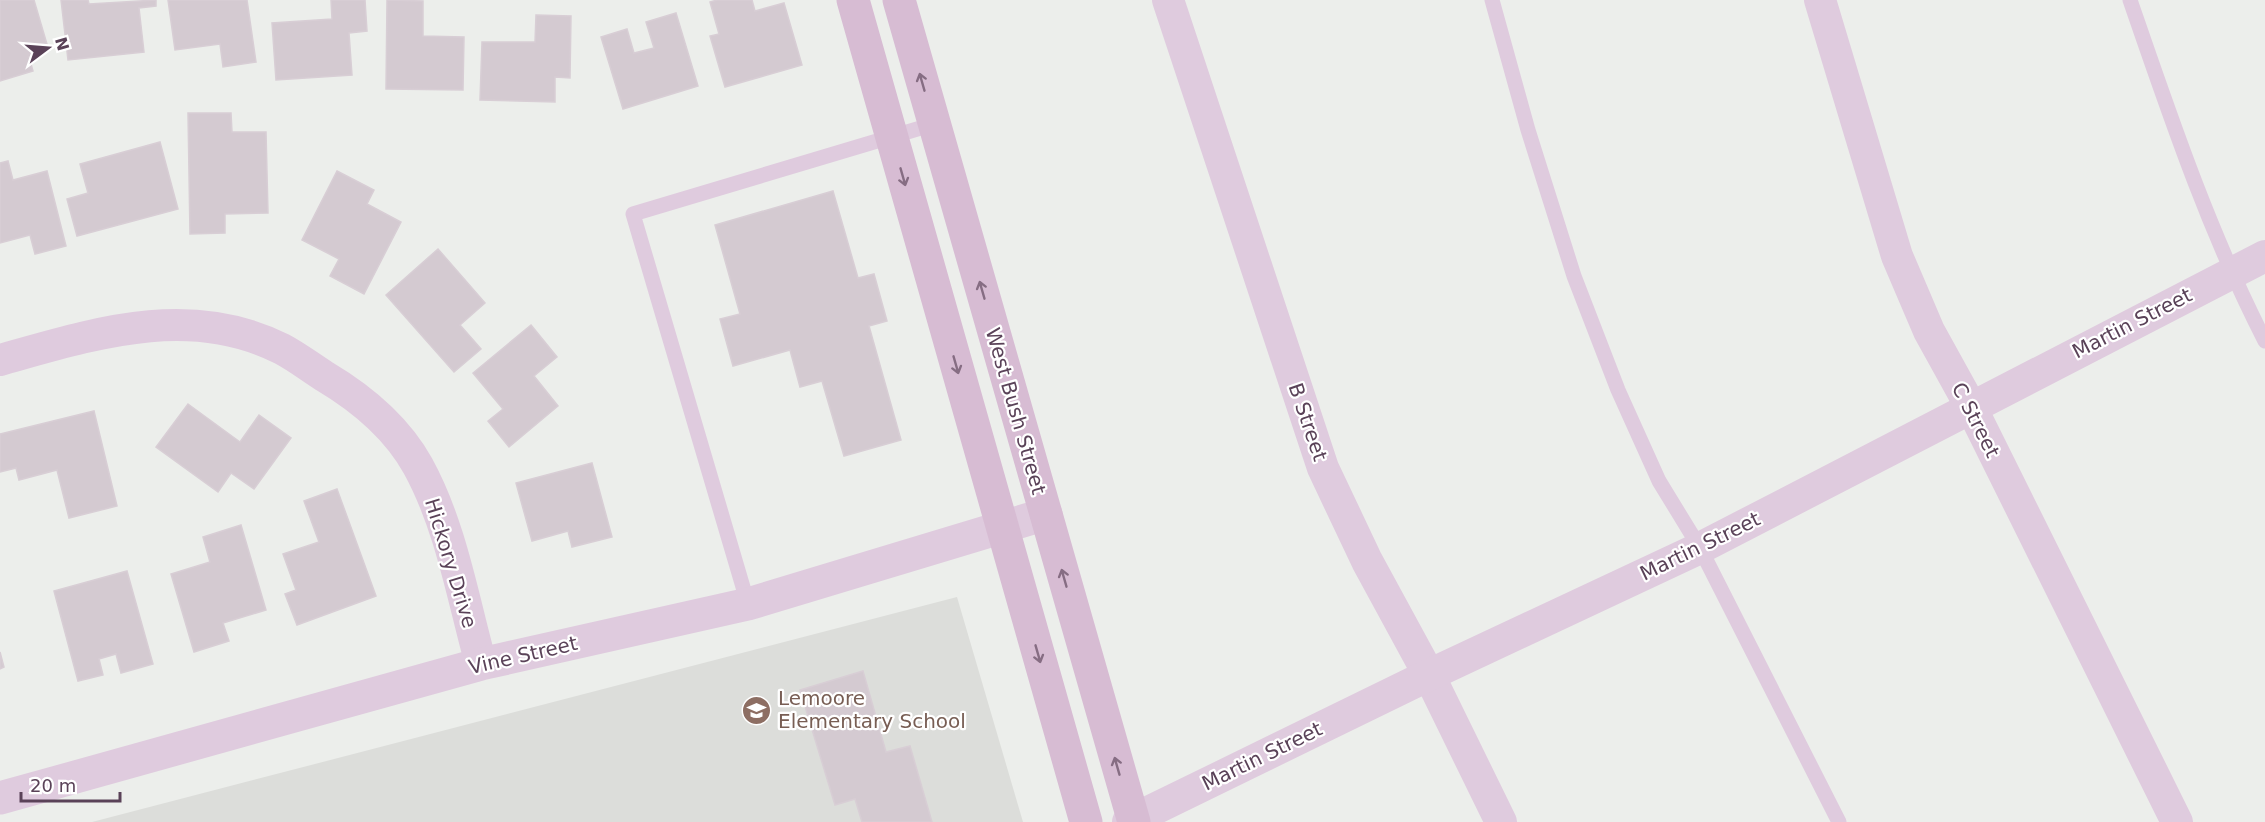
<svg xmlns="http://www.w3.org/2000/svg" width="2265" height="822" font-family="'DejaVu Sans',sans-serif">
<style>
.education{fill:#dcddda}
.building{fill:#d4cad1;stroke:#d8ced5;stroke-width:1.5}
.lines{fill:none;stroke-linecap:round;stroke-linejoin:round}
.service{stroke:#dfcbde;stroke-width:15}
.minor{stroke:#dfcbde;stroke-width:32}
.tertiary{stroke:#dfcbde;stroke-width:33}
.secondary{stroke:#d7bcd3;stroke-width:33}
.oneway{stroke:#866d83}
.labels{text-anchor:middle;stroke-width:4.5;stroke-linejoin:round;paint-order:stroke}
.street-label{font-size:20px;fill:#5a4258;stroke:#fff}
.education-label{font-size:20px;fill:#785e54;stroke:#fff;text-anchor:start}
</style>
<rect width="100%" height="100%" fill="#eceeeb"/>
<polygon class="education" points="957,597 1023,822 92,822"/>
<g class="building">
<polygon points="0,0 34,0 49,51 29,57 33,71 0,81"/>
<polygon points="61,0 88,0 89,4 156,0 156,6 139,8 144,52 68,60"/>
<polygon points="168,0 247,0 256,62 223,67 220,44 175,50"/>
<polygon points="331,0 365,0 367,31 349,33 352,75 276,80 272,23 332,19"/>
<polygon points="387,0 423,1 423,36 464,37 463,90 386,89"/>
<polygon points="717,0 752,0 755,11 784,3 802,65 725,87 710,36 719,34 710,2"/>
<polygon points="676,13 698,86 623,109 601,37 627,29 634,53 654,48 646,22"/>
<polygon points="536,15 571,16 570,78 555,77 555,102 480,100 482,42 535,42"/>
<polygon points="188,113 231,113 232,132 266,132 268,213 225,214 225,233 190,234"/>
<polygon points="160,142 178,209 77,236 67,199 88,193 80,164"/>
<polygon points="8,161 13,180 47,171 66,246 35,254 30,235 0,243 0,163"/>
<polygon points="337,171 374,190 367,204 401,222 364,294 330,276 339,259 302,240"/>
<polygon points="833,191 858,278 874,274 887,321 869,326 901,440 844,456 822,381 800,387 790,350 733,366 720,319 740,314 715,225"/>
<polygon points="438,249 485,303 460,325 481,349 454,372 386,295"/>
<polygon points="531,325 557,357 534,376 558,406 509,447 488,421 503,409 473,373"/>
<polygon points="188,404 240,442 259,415 291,438 254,489 231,473 218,492 156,447"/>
<polygon points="94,411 117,506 69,518 57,470 19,480 16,468 0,472 0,434"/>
<polygon points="592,463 612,537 572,547 568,531 532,541 516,483"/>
<polygon points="337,489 376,596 297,625 285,594 296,590 283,554 319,542 304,501"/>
<polygon points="241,525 266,610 223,623 229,641 194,652 171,574 210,562 203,537"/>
<polygon points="127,571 153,664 121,673 116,654 99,659 103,675 78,681 54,591"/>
<polygon points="0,652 4,667 0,669"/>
<polygon points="863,671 886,752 910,746 932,822 862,822 855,799 835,805 800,690"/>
</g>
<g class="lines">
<g class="service">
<polyline points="1492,0 1528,130 1574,276 1618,390 1659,481 1700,548 1839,822"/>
<path d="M2130,0c40,116 79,232 135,341"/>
<polyline points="748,604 633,214 934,124"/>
</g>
<g class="minor">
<polyline points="1168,0 1323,468 1367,561 1429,675 1501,822"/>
<polyline points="1820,0 1897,256 1929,331 1971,407 2177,822"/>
<path d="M0,360c93,-26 189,-58 282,-11 15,8 28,18 42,27 37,22 73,52 94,90 33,60 45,133 63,198"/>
<polyline points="1128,822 1429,675 1700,548 2265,256"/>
</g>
<polyline class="tertiary" points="0,798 481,664 748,604 1046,514"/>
<g class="secondary">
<polyline points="853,0 1086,822"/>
<polyline points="899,0 1134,822"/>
</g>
</g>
<defs><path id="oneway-shaft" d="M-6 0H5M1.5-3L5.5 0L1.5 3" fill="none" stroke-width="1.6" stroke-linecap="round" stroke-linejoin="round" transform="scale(1.5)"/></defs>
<g class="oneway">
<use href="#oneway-shaft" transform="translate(922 82) rotate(-106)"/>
<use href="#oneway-shaft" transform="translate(903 177) rotate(74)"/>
<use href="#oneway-shaft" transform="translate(982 290) rotate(-106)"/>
<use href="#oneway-shaft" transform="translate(956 365) rotate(74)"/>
<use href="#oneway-shaft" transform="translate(1064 578) rotate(-106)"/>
<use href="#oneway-shaft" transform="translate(1038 654) rotate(74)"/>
<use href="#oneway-shaft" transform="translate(1117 766) rotate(-106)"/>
</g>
<defs>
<symbol id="school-disc" viewBox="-11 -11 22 22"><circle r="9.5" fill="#8d6e63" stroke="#fff"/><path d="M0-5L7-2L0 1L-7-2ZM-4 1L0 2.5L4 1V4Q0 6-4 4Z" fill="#fff"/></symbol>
</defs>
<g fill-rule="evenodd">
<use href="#school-disc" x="740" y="694" width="33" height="33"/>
</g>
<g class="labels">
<g class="street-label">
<text transform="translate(2132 323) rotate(-27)" y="7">Martin Street</text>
<text transform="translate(1016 411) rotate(74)" y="7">West Bush Street</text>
<text transform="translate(1976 420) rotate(63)" y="7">C Street</text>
<text transform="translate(1308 422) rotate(71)" y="7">B Street</text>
<text transform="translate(1700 546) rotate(-26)" y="7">Martin Street</text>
<text transform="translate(451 563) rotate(73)" y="7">Hickory Drive</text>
<text transform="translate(523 655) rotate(-13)" y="7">Vine Street</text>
<text transform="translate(1262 756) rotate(-26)" y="7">Martin Street</text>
</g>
<g class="education-label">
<text x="778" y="705">Lemoore<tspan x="778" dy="23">Elementary School</tspan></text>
</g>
</g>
<g transform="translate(48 48) rotate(74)" stroke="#ffffff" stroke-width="4.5" paint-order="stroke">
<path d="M0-4.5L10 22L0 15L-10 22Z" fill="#5a4258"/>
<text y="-9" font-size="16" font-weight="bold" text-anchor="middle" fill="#5a4258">N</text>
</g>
<path d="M21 792v9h99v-9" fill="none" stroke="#5a4258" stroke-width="3"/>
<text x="30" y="792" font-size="18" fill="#5a4258" stroke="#ffffff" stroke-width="4.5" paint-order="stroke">20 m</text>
</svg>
